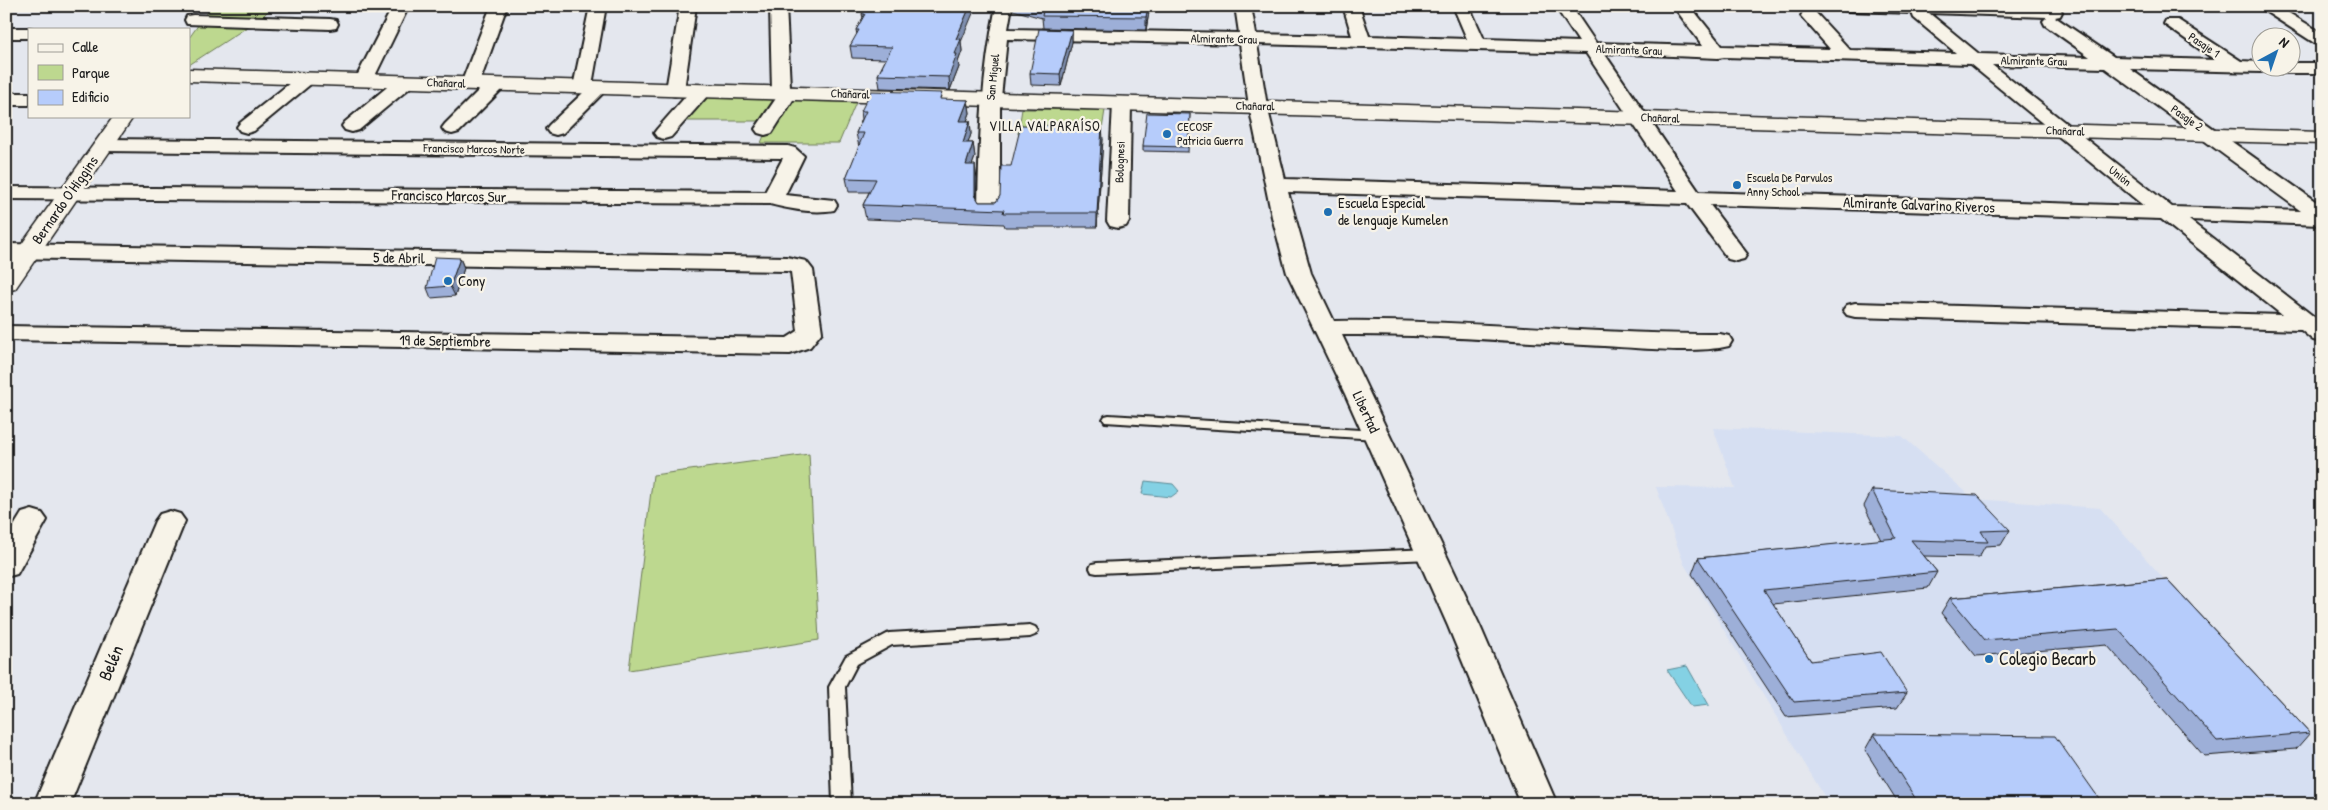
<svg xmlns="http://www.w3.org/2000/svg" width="2328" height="810" font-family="'Patrick Hand',sans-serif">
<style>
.built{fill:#d6dff2}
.green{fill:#bdd88f;stroke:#6c7a56}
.water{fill:#84d1e4;stroke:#5a8994}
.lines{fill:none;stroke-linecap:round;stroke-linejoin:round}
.lane-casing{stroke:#1c1c1c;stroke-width:4}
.street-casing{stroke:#1c1c1c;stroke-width:4}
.secondary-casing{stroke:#1c1c1c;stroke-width:3}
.lane{fill:#f7f3e8;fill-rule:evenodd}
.street{fill:#f7f3e8;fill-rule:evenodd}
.secondary{fill:#f7f3e8;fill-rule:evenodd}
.wall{fill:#9dafd8;stroke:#1c1c1c}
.shaded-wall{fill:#7f8fb0;stroke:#1c1c1c}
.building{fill:#b6ccfb;stroke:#1c1c1c}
.poi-dot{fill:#1f6fb2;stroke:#f7f3e8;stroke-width:2}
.labels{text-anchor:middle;stroke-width:4.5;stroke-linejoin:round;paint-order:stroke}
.far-street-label{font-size:12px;fill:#1c1c1c;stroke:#f7f3e8}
.far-poi-label{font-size:12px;fill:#1c1c1c;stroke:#f7f3e8;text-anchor:start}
.far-neighbourhood-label{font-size:14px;letter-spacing:1px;fill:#1c1c1c;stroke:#f7f3e8}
.street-label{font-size:15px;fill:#1c1c1c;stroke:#f7f3e8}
.poi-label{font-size:15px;fill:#1c1c1c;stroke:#f7f3e8;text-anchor:start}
.near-poi-label{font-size:18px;fill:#1c1c1c;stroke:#f7f3e8;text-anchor:start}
.near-street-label{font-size:18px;fill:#1c1c1c;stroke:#f7f3e8}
</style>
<rect width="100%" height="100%" fill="#e4e7ee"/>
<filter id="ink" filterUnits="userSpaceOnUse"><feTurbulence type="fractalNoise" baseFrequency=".02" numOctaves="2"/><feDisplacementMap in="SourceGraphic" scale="10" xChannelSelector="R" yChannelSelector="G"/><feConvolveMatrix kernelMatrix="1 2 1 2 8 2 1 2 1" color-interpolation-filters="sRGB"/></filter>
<g filter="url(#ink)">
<polygon class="built" points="1713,428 1902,436 1974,499 2100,508 2322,754 2322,804 1829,804 1684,564 1656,487 1735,488"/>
<g class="green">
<polygon points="212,6 273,6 261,18 189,65 189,38"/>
<polygon points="704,95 857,100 839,143 761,143 770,121 680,121"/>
<polygon points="1022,109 1105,110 1101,136 1018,134"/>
<polygon points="809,454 819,640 629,670 653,475"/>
</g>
<g class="water">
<polygon points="1145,481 1173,484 1179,491 1171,497 1142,494"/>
<polygon points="1687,666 1709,705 1692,707 1667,670"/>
</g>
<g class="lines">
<defs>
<g id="lane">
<polygon points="1109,415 1377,431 1383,435 1377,439 1105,422 1103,419 1105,416"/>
<polygon points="1431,549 1436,550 1438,554 1436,558 1431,559 1097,573 1092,572 1090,568 1092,564 1097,563"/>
<polygon points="1030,625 1035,627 1038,631 1035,635 1030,637 892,645 857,664 845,687 851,804 833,804 829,687 846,656 889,633"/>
</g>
<g id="street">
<polygon points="393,6 409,6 373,80 370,84 358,84 355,80"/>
<polygon points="491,6 507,6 479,84 477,88 463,88 461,84"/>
<polygon points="590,6 606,6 592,85 599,82 606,84 608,88 563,133 556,135 549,133 546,129 549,125 584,92 575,91 573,87"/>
<polygon points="680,6 696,6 684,90 682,94 675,96 668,94 666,90"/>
<polygon points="770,6 786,6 790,87 796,88 798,92 772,133 765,135 758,133 755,129 777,97 772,92"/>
<path d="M996,6h16l-4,23 231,4 -4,-27h16l5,28 96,2 -9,-30h16l10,30 98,3 -14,-33h16l15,33 95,3 -24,-36h16l25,37 107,3 -26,-35 2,-4h12l31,39 108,3 -29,-33 2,-4h12l35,38 106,3 -42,-35 -2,-5 -63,-2 -6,-1 -2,-4 213,1 6,1 2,4 -2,4 -5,1 59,40 101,3 -51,-36 2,-4h12l63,41 19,1v6h9l-3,3 -6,1 -130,-3 192,137v19l-133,-5 133,103v19l-9,-2 -12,-10 -446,-13 -8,-2 -4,-5 4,-5 8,-2 427,12 -121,-96 -451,-14 37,49 -3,5 -8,2 -8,-2 -41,-55 -399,-12 23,81 23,48c129,-2 257,14 386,13l9,2 3,5 -3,5c-32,8 -92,2 -125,0 -88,-4 -175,-12 -262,-11l138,291 77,178h-36l-73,-178 -103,-232 -58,-121 -15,-56 -23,-111 -9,-62 -233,-5 -7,68v102l-3,5 -8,1 -8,-1 -3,-5c1,-68 4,-136 18,-203zM1929,13l118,4 -4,4 2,4 45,32 -111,-3zM1257,44l329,9 92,138 -393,-12 -18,-73zM1604,53l114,5 6,-1 246,7 174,142 -445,-14zM1992,65l113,3 196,143 -129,-4z"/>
<polygon points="2257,6 2277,6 2322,33 2322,45 2316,44"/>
<polygon points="193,15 330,19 336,20 338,24 336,28 330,29 187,24 185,20 187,16"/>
<polygon points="6,28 29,28 33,29 29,29 29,38 6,38"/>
<polygon points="2290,63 2322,63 2322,73 2279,73 2273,72 2270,68 2290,68"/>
<polygon points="306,74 312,75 315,79 312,83 254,131 247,133 240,131 237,127 240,123 300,75"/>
<polygon points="405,76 412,78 414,82 412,86 359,130 352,132 345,130 342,126 345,122 398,78"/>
<polygon points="495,79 502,81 504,85 502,89 459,132 452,134 445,132 442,128 445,124 488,81"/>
<polygon points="701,85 708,87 710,91 708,95 671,137 664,139 657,137 654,133 657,129 694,87"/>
<rect x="6" y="93" width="23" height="12"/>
<polygon points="1122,98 1129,100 1131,104 1129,221 1126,226 1118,228 1110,226 1107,221 1113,104 1115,100"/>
<path d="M104,139l684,7 7,2 9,8 -19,39 49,5 3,5 -3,5c-20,4 -45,-1 -64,-6l-764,-5v-12l759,5 18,-34 -679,-7 -7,-2 -3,-4 3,-4z"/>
<polygon points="6,244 787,257 806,261 813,270 822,332 810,347 790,354 6,340 6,326 787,338 798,331 791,272 787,271 6,258"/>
<polygon points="32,510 42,513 47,520 17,574 6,577 6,539 22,513"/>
<polygon points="170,511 180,514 185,521 70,804 34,804 155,521 160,514"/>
</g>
<g id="secondary">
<polygon points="189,69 2322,132 2322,144 1116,110 189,81"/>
<polygon points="114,116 134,116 15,289 6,291 6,266"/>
</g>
</defs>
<use href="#lane" class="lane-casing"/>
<use href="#street" class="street-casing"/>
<use href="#secondary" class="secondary-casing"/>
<use href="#lane" class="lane"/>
<use href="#street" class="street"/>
<use href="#secondary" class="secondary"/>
</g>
<g class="wall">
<polygon points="867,6 961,42 962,51 958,62 959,67 950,90 880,88 878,75 886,59 852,58 850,46 857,35 856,30 863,18 862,14"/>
<polygon points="1012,6 1150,6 1146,30 1043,28 1042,18 1013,10"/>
<polygon points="1072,30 1072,42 1061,86 1031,85 1030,73"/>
<polygon points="943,100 968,100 970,113 967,121 970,121 971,134 968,143 973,143 975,157 972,165 977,179 976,198 979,202 996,202 1000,196 1011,166 1103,139 1097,227 1005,227 1004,224 866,219 863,205 869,192 849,192 846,178 859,147 856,133 862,119 861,111"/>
<polygon points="1190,114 1188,152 1143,151 1143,146"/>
<polygon points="460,258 464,268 455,296 431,298 427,288"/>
<polygon points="1872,490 2010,530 2001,545 1985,546 1979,557 1924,556 1937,572 1928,588 1773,604 1811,661 1907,693 1897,708 1786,717 1692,574 1698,558 1881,540 1864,506"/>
<polygon points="2167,579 2310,733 2296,749 2204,756 2107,645 1976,656 1941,613 1950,598"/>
<polygon points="1874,734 2103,804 1899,804 1865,750"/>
</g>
<g class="shaded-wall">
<polygon points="970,6 976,6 961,42 962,51 958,62 959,67 950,90 949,77 956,39"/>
<polygon points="1148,6 1150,6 1146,30 1146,17"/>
<polygon points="1072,30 1072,42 1061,86 1060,74"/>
<polygon points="968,100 970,113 962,134 960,121"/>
<polygon points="970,121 971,134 964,156 963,143"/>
<polygon points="1102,126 1103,139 1097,227 1097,213"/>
<polygon points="973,143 975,157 967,179 966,165"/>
<polygon points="975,165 977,179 976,209 975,195"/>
<polygon points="460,258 464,268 455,296 450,286"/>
</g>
<g class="building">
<polygon points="867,6 970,6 956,39 961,39 955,54 957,54 949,77 878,75 892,47 850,46 859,30 856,30 865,14 862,14"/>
<polygon points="1044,6 1148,6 1146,17 1042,16"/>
<polygon points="1039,29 1072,30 1060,74 1030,73"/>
<polygon points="871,91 942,93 940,99 968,100 960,121 970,121 963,143 973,143 966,165 975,165 975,195 979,202 996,202 1000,196 1001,166 1011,166 1021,125 1102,126 1097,213 1003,213 1004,210 863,205 876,179 846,178 864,133 856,133 866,111 861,111"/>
<polygon points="1147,113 1190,114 1188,147 1143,146"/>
<polygon points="435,257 460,258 450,286 427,288"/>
<polygon points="1872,490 1977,495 2010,530 1981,531 1988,542 1911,540 1937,572 1764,590 1811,661 1881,652 1907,693 1794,702 1698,558 1896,538"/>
<polygon points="2167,579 2310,733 2217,741 2118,629 1985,640 1950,598"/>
<polygon points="1874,734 2055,736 2103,804 1919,804"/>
</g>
</g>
<g class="poi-dot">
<circle cx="1167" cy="134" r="5"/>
<circle cx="1737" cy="185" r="5"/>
<circle cx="1328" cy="212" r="5"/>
<circle cx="448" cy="281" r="5"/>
<circle cx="1989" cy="659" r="5"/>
</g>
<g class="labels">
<g class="far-street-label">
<text transform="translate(1224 39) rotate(1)" y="4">Almirante Grau</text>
<text transform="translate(2204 45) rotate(34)" y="4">Pasaje 1</text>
<text transform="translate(1629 50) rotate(2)" y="4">Almirante Grau</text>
<text transform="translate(2034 61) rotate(1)" y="4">Almirante Grau</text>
<text transform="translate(993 77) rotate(-84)" y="4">San Miguel</text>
<text transform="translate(446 83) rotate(2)" y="4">Chañaral</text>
<text transform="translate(850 94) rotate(2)" y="4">Chañaral</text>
<text transform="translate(1255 106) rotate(1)" y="4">Chañaral</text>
<text transform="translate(1660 118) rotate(2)" y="4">Chañaral</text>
<text transform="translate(2187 118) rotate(35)" y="4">Pasaje 2</text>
<text transform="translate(2065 131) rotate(2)" y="4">Chañaral</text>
<text transform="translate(474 149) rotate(1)" y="4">Francisco Marcos Norte</text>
<text transform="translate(1120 162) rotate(-88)" y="4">Bolognesi</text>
<text transform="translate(2120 176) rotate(38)" y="4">Unión</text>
</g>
<g class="far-poi-label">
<text x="1177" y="131">CECOSF<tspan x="1177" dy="14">Patricia Guerra</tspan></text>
<text x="1747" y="182">Escuela De Parvulos<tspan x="1747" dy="14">Anny School</tspan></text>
</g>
<g class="far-neighbourhood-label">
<text x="1045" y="131">VILLA VALPARAÍSO</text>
</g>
<g class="street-label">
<text transform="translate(449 196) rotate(1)" y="5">Francisco Marcos Sur</text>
<text transform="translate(65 200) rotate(-55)" y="5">Bernardo O'Higgins</text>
<text transform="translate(1919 205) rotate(2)" y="5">Almirante Galvarino Riveros</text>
<text transform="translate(399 258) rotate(1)" y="5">5 de Abril</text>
<text transform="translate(445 341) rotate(1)" y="5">19 de Septiembre</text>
<text transform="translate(1366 412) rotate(65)" y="5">Libertad</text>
</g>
<g class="poi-label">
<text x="1338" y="208">Escuela Especial<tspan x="1338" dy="17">de lenguaje Kumelen</tspan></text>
<text x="458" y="286">Cony</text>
</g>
<g class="near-poi-label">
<text x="1999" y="665">Colegio Becarb</text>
</g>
<g class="near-street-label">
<text transform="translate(111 663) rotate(-67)" y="6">Belén</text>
</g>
</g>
<rect width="2328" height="810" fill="none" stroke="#f7f3e8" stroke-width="25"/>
<rect x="12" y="12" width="2303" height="785" fill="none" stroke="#1c1c1c" stroke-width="2" filter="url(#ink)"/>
<rect x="28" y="28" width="162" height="90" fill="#f7f3e8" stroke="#9f9d96"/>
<rect x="38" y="44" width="25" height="8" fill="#f7f3e8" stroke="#9f9d96"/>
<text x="72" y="52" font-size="15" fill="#1c1c1c">Calle</text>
<rect x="38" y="65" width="25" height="15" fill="#bdd88f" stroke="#9f9d96"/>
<text x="72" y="78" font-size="15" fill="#1c1c1c">Parque</text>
<rect x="38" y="90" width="25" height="15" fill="#b6ccfb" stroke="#9f9d96"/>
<text x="72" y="102" font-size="15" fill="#1c1c1c">Edificio</text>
<g transform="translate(2276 52) rotate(40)"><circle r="24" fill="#f7f3e8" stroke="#9f9d96"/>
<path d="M0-4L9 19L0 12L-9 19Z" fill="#1f6fb2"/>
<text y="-8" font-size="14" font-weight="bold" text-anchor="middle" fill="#1c1c1c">N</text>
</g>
</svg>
